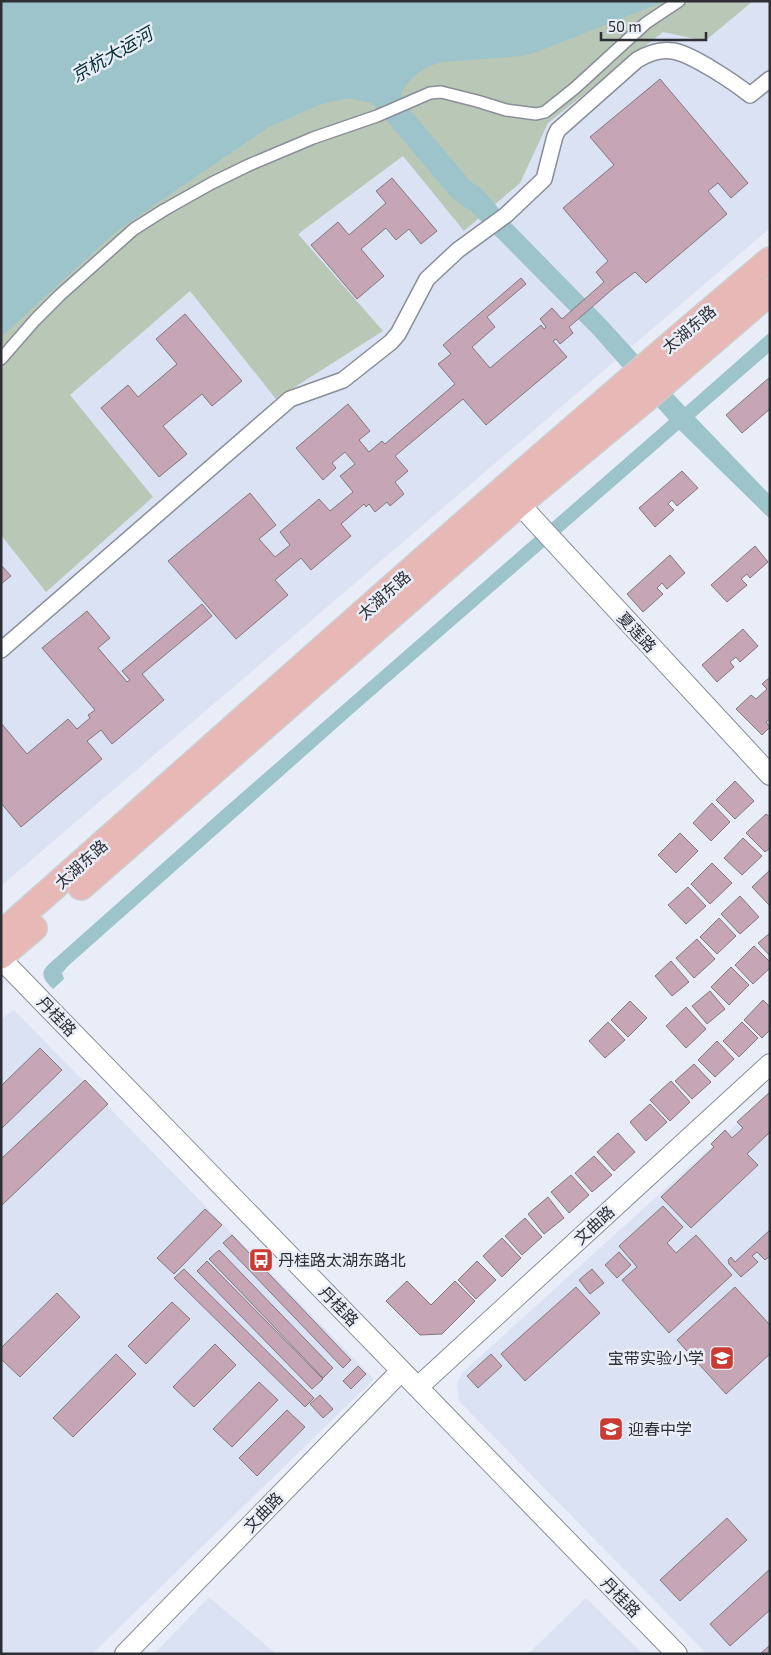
<svg xmlns="http://www.w3.org/2000/svg" width="771" height="1655" font-family="'Exo 2','Noto Sans SC',sans-serif">
<style>
.built{fill:#dae2f4}
.green{fill:#b9c7b7}
.water{fill:#9cc4ca}
.building{fill:#c6a5b5;stroke:#83777d}
.lines{fill:none;stroke-linecap:round;stroke-linejoin:round}
.pedestrian-casing{stroke:#898e98;stroke-width:14}
.minor-casing{stroke:#898e98;stroke-width:18}
.tertiary-casing{stroke:#898e98;stroke-width:22}
.primary-casing{stroke:#cdcdce;stroke-width:28}
.pedestrian{stroke:#fff;stroke-width:11}
.minor{stroke:#fff;stroke-width:15}
.tertiary{stroke:#fff;stroke-width:20}
.primary{stroke:#e8b8b6;stroke-width:25}
.labels{text-anchor:middle;stroke-width:5;stroke-linejoin:round;paint-order:stroke}
.street-label{font-size:16px;fill:#2e2f34;stroke:#e8edf8}
.poi-label{font-size:16px;fill:#2e2f34;stroke:#e8edf8;text-anchor:start}
.water-label{font-size:18px;font-style:italic;fill:#062f34;stroke:#e8edf8}
</style>
<rect width="100%" height="100%" fill="#e8edf8"/>
<g class="built">
<polygon points="666,1 770,1 770,228 1,886 1,371"/>
<polygon points="14,1010 374,1379 92,1654 1,1654 1,1019"/>
<polygon points="770,1094 770,1654 707,1654 459,1401 457,1383 463,1372"/>
<polygon points="209,1597 276,1654 154,1654"/>
<polygon points="586,1598 643,1654 528,1654"/>
</g>
<polygon class="green" points="1,1 753,1 705,41 663,32 548,123 520,183 464,231 403,156 298,234 383,331 276,399 190,291 70,395 153,497 46,592 1,535"/>
<path class="water" d="M1,1h664l-128,51 -15,4 -79,6c-19,4 -35,15 -42,33l9,15 61,72 11,7 27,32 97,99 79,87 85,-75v20l-75,65 75,78v24l-91,-89 -321,279 -290,257 -6,7 2,6 -11,10c-8,-8 -15,-15 -4,-25l171,-152 449,-392 -76,-86 -121,-122 -20,-14 -80,-95 -20,-4h-9l-24,6 -50,22 -151,103 -117,107z"/>
<g class="building">
<polygon points="660,79 748,183 731,198 718,183 708,191 727,214 646,283 635,272 615,287 569,327 573,333 560,344 556,339 553,341 567,357 486,425 463,399 395,456 408,471 395,482 404,494 390,506 387,502 375,512 369,504 366,507 364,504 341,524 351,536 311,570 301,558 275,580 288,595 236,639 168,561 250,493 276,525 259,539 275,557 290,545 280,532 319,499 330,511 353,492 340,476 355,464 345,452 332,463 336,468 323,480 296,448 348,404 370,431 359,440 369,452 382,441 385,444 455,384 438,364 451,354 443,345 521,278 526,284 487,317 495,327 472,347 490,368 541,325 544,329 546,327 540,319 552,308 562,319 604,282 596,272 608,261 563,208 614,165 590,137"/>
<polygon points="392,178 437,231 421,244 409,229 396,240 386,228 361,249 384,276 357,299 311,245 338,222 349,235 386,203 376,191"/>
<polygon points="185,314 242,381 212,406 202,394 163,426 187,454 159,477 101,408 128,385 138,397 177,364 156,339"/>
<polygon points="770,377 770,409 742,433 726,415"/>
<polygon points="682,471 698,488 677,506 672,500 668,504 674,510 655,527 639,508"/>
<polygon points="755,546 768,562 750,578 747,574 741,579 747,585 727,602 711,585"/>
<polygon points="670,555 685,573 667,589 662,583 657,588 663,594 643,612 627,594"/>
<polygon points="1,565 11,576 1,584"/>
<polygon points="202,604 212,616 142,674 164,700 112,744 101,730 87,741 102,759 21,827 1,803 1,723 27,754 68,719 77,729 90,718 88,715 95,710 42,648 87,611 110,638 98,648 127,682 130,680 122,671"/>
<polygon points="743,629 758,646 740,662 736,657 730,662 734,667 717,682 702,665"/>
<polygon points="770,677 770,719 766,722 770,727 762,735 736,709 751,695 756,699 767,689 762,684"/>
<polygon points="735,781 754,801 735,819 716,800"/>
<polygon points="712,803 730,822 711,841 693,823"/>
<polygon points="766,814 770,817 770,848 765,852 746,833"/>
<polygon points="680,833 698,851 676,873 658,855"/>
<polygon points="743,838 762,856 742,875 724,858"/>
<polygon points="712,863 732,883 710,904 691,884"/>
<polygon points="770,870 770,906 752,887"/>
<polygon points="688,887 706,906 686,924 668,905"/>
<polygon points="740,896 759,917 740,934 721,914"/>
<polygon points="719,918 736,936 717,954 700,937"/>
<polygon points="770,933 770,956 758,943"/>
<polygon points="697,939 715,959 694,978 676,958"/>
<polygon points="754,946 770,962 770,968 753,984 735,965"/>
<polygon points="671,961 689,982 672,996 655,976"/>
<polygon points="731,967 749,985 729,1005 711,987"/>
<polygon points="710,991 725,1009 707,1024 692,1006"/>
<polygon points="763,1000 770,1007 770,1030 762,1038 744,1020"/>
<polygon points="630,1001 647,1018 628,1037 611,1020"/>
<polygon points="686,1007 706,1029 686,1048 666,1026"/>
<polygon points="608,1022 625,1040 605,1058 589,1041"/>
<polygon points="742,1022 758,1038 739,1057 723,1041"/>
<polygon points="717,1041 734,1059 715,1077 698,1060"/>
<polygon points="40,1048 62,1070 1,1129 1,1086"/>
<polygon points="694,1064 711,1082 692,1099 675,1081"/>
<polygon points="85,1080 108,1104 1,1206 1,1159"/>
<polygon points="671,1081 690,1102 670,1121 650,1100"/>
<polygon points="770,1092 770,1132 747,1154 758,1165 691,1228 661,1197 714,1147 711,1144 725,1130 732,1138 743,1128 737,1122"/>
<polygon points="650,1104 667,1122 646,1141 630,1122"/>
<polygon points="618,1133 635,1152 614,1171 597,1152"/>
<polygon points="594,1156 612,1175 592,1192 575,1173"/>
<polygon points="571,1175 589,1195 569,1213 551,1192"/>
<polygon points="548,1197 564,1218 544,1234 528,1214"/>
<polygon points="663,1206 683,1227 667,1243 676,1253 696,1235 732,1275 669,1333 622,1280 637,1267 619,1246"/>
<polygon points="205,1209 222,1225 174,1274 157,1258"/>
<polygon points="525,1218 542,1237 522,1255 505,1236"/>
<polygon points="770,1230 770,1256 765,1260 757,1252 752,1256 758,1262 741,1277 729,1264 728,1260 731,1257 735,1262"/>
<polygon points="232,1235 351,1360 343,1368 223,1243"/>
<polygon points="502,1238 521,1258 502,1277 483,1256"/>
<polygon points="219,1250 333,1368 323,1378 209,1259"/>
<polygon points="619,1252 631,1265 617,1278 605,1265"/>
<polygon points="207,1261 323,1379 312,1389 197,1271"/>
<polygon points="477,1261 496,1280 476,1299 458,1280"/>
<polygon points="184,1269 314,1398 305,1407 174,1278"/>
<polygon points="592,1269 604,1283 590,1294 579,1280"/>
<polygon points="407,1281 431,1305 455,1281 475,1301 442,1334 420,1335 386,1301"/>
<polygon points="576,1287 600,1313 525,1381 501,1354"/>
<polygon points="735,1287 770,1325 770,1354 726,1394 677,1340"/>
<polygon points="57,1293 80,1317 20,1377 1,1359 1,1348"/>
<polygon points="172,1302 190,1319 146,1364 128,1346"/>
<polygon points="215,1344 236,1365 194,1407 173,1387"/>
<polygon points="116,1354 136,1374 73,1437 53,1418"/>
<polygon points="491,1354 502,1366 478,1388 467,1376"/>
<polygon points="358,1366 366,1374 351,1389 343,1381"/>
<polygon points="259,1382 278,1400 232,1447 213,1429"/>
<polygon points="320,1395 333,1409 323,1418 310,1404"/>
<polygon points="287,1410 305,1427 257,1476 239,1458"/>
<polygon points="727,1518 747,1540 680,1601 660,1580"/>
<polygon points="770,1569 770,1610 730,1646 710,1624"/>
<polygon points="770,1645 770,1654 760,1654"/>
</g>
<g class="lines">
<defs>
<polyline id="pedestrian" points="1,359 35,320 60,295 134,229 164,210 212,183 249,165 313,138 377,116 430,93 441,92 477,101 506,110 536,114 545,112 575,88 646,23 679,1"/>
<path id="minor" d="M1,650l289,-251 53,-19 48,-38 7,-8 29,-55 31,-29 48,-35 38,-36 11,-43 3,-6 79,-70c10,-6 24,-11 36,-9 19,3 62,32 77,44l20,-16"/>
<g id="tertiary">
<polyline points="510,494 770,775"/>
<polyline points="1,959 677,1654"/>
<polyline points="418,1387 770,1064"/>
<polyline points="125,1654 401,1371"/>
</g>
<g id="primary">
<polyline points="81,887 519,504 647,398 770,292"/>
<path d="M1,934c255,-226 508,-454 769,-674"/>
<polyline points="1,956 34,928"/>
</g>
</defs>
<use href="#pedestrian" class="pedestrian-casing"/>
<use href="#minor" class="minor-casing"/>
<use href="#tertiary" class="tertiary-casing"/>
<use href="#primary" class="primary-casing"/>
<use href="#pedestrian" class="pedestrian"/>
<use href="#minor" class="minor"/>
<use href="#tertiary" class="tertiary"/>
<use href="#primary" class="primary"/>
</g>
<defs>
<symbol id="bus-square" viewBox="-11 -11 22 22"><rect x="-9" y="-9" width="18" height="18" rx="4" fill="#ca3c33" stroke="#e8edf8"/><path d="M-5-6H5V4H4V6H2V4H-2V6H-4V4H-5ZM-3.5-4V0h7V-4ZM-3.5 1.2v1.5H-2V1.2ZM2 1.2v1.5H3.5V1.2Z" fill="#fff"/></symbol>
<symbol id="school-square" viewBox="-11 -11 22 22"><rect x="-9" y="-9" width="18" height="18" rx="4" fill="#ca3c33" stroke="#e8edf8"/><path d="M0-5L7-2L0 1L-7-2ZM-4 1L0 2.5L4 1V4Q0 6-4 4Z" fill="#fff"/></symbol>
</defs>
<g fill-rule="evenodd">
<use href="#bus-square" x="247" y="1246" width="28" height="28"/>
<use href="#school-square" x="708" y="1344" width="28" height="28"/>
<use href="#school-square" x="597" y="1415" width="28" height="28"/>
</g>
<g class="labels">
<g class="street-label">
<text transform="translate(689 329) rotate(-40)" y="6">太湖东路</text>
<text transform="translate(384 595) rotate(-42)" y="6">太湖东路</text>
<text transform="translate(637 632) rotate(47)" y="6">夏莲路</text>
<text transform="translate(81 864) rotate(-42)" y="6">太湖东路</text>
<text transform="translate(57 1016) rotate(46)" y="6">丹桂路</text>
<text transform="translate(594 1225) rotate(-43)" y="6">文曲路</text>
<text transform="translate(339 1306) rotate(46)" y="6">丹桂路</text>
<text transform="translate(263 1512) rotate(-46)" y="6">文曲路</text>
<text transform="translate(621 1597) rotate(46)" y="6">丹桂路</text>
</g>
<g class="poi-label">
<text x="278" y="1266">丹桂路太湖东路北</text>
<text x="704" y="1364" text-anchor="end">宝带实验小学</text>
<text x="628" y="1435">迎春中学</text>
</g>
<g class="water-label">
<text transform="translate(112 55) rotate(-30)" y="6">京杭大运河</text>
</g>
</g>
<rect width="771" height="1655" fill="none" stroke="#2e2f34" stroke-width="5"/>
<path d="M601 32v8h105v-8" fill="none" stroke="#2e2f34" stroke-width="2.5"/>
<text x="608" y="32" font-size="15" fill="#2e2f34" stroke="#e8edf8" stroke-width="4" paint-order="stroke">50 m</text>
</svg>
